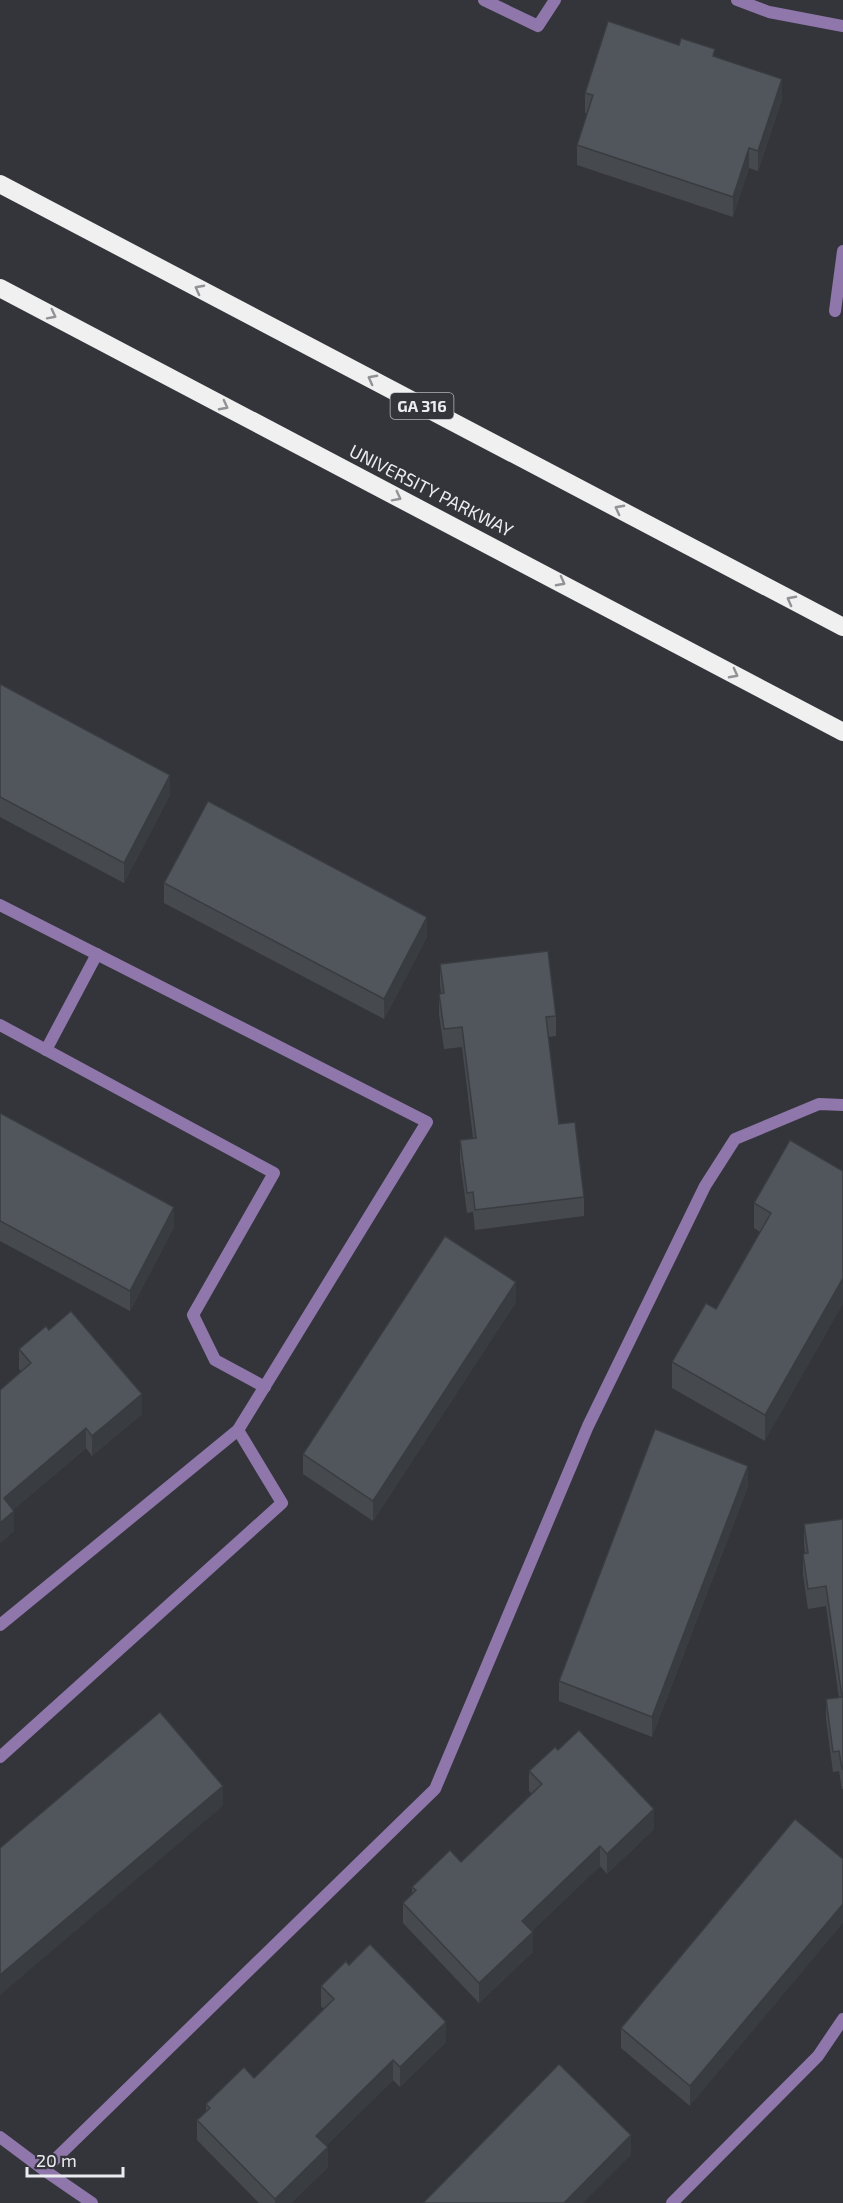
<svg xmlns="http://www.w3.org/2000/svg" width="843" height="2203" font-family="'Exo 2',sans-serif">
<style>
.lines{fill:none;stroke-linecap:round;stroke-linejoin:round}
.street{stroke:#8f77ab;stroke-width:12}
.highway{stroke:#f0f0f0;stroke-width:18}
.wall{fill:#464a4f}
.shaded-wall{fill:#393c40}
.building{fill:#51565c;stroke:#393c40;stroke-width:1.5}
.oneway{stroke:#929296}
.labels{text-anchor:middle;stroke-width:4.5;stroke-linejoin:round;paint-order:stroke}
.shield{fill:#34353b;stroke:#b4b5ba;stroke-width:1.5}
.shield-label{font-size:16px;font-weight:bold;fill:#ebecf0}
.street-label{font-size:18px;fill:#ebecf0;stroke:#34353b}
</style>
<rect width="100%" height="100%" fill="#34353b"/>
<g class="lines">
<g class="street">
<polyline points="484,0 538,26 555,0"/>
<polyline points="737,0 769,12 843,26"/>
<polyline points="835,311 843,251"/>
<polyline points="0,905 427,1122 238,1430 0,1625"/>
<polyline points="0,1025 274,1173 193,1315 215,1360 265,1387"/>
<polyline points="46,1050 97,954"/>
<polyline points="0,1757 282,1503 238,1430"/>
<polyline points="0,2137 44,2170"/>
<polyline points="92,2203 44,2170 435,1789 588,1426 705,1186 735,1139 819,1104 843,1105"/>
<polyline points="672,2203 818,2056 843,2019"/>
</g>
<g class="highway">
<polyline points="0,184 843,627"/>
<polyline points="0,288 843,732"/>
</g>
</g>
<g class="wall">
<polygon points="715,57 782,99 758,171 749,168 733,217 577,165 577,145 587,113 585,113 585,93"/>
<polygon points="0,684 170,795 124,883 0,817"/>
<polygon points="164,883 427,937 384,1019 164,903"/>
<polygon points="440,964 556,1016 556,1036 548,1037 559,1124 584,1197 584,1216 475,1230 473,1212 467,1213 460,1160 460,1140 473,1138 462,1047 444,1049 439,1014 439,994 441,994 440,984"/>
<polygon points="0,1113 174,1227 130,1311 0,1241"/>
<polygon points="790,1140 765,1441 672,1388 672,1362 716,1309 760,1232 754,1228 754,1203"/>
<polygon points="516,1302 373,1521 303,1474 303,1454"/>
<polygon points="49,1330 142,1414 92,1456 86,1448 13,1510 14,1531 0,1543 22,1372 19,1369 19,1349"/>
<polygon points="748,1486 652,1737 559,1701 559,1681"/>
<polygon points="843,1519 843,1789 842,1789 839,1771 833,1772 826,1719 826,1699 839,1698 826,1606 808,1609 803,1574 803,1554 805,1553 804,1544 804,1524"/>
<polygon points="529,1771 654,1829 607,1874 600,1866 532,1931 533,1952 479,2003 403,1923 403,1903 412,1895 412,1887 461,1862 532,1794 529,1791"/>
<polygon points="795,1819 690,2106 621,2048 621,2028"/>
<polygon points="321,1986 446,2042 400,2087 393,2080 326,2146 328,2167 291,2203 259,2203 197,2140 197,2120 206,2112 206,2104 254,2078 324,2009 321,2006"/>
</g>
<g class="shaded-wall">
<polygon points="782,79 782,99 758,171 758,151"/>
<polygon points="749,148 749,168 733,217 733,197"/>
<polygon points="170,775 170,795 124,883 124,863"/>
<polygon points="427,917 427,937 384,1019 384,999"/>
<polygon points="174,1207 174,1227 130,1311 130,1291"/>
<polygon points="843,1278 843,1304 765,1441 765,1415"/>
<polygon points="516,1282 516,1302 373,1521 373,1501"/>
<polygon points="142,1394 142,1414 92,1456 92,1436"/>
<polygon points="86,1428 86,1448 4,1518 4,1498"/>
<polygon points="748,1466 748,1486 652,1737 652,1717"/>
<polygon points="14,1511 14,1531 0,1543 0,1523"/>
<polygon points="223,1786 223,1806 0,1995 0,1975"/>
<polygon points="654,1809 654,1829 607,1874 607,1854"/>
<polygon points="600,1846 600,1866 522,1941 522,1921"/>
<polygon points="843,1904 843,1923 690,2106 690,2086"/>
<polygon points="533,1932 533,1952 479,2003 479,1983"/>
<polygon points="446,2022 446,2042 400,2087 400,2067"/>
<polygon points="393,2060 393,2080 316,2156 316,2136"/>
<polygon points="631,2135 631,2155 583,2203 564,2203"/>
<polygon points="328,2147 328,2167 291,2203 275,2203 275,2199"/>
</g>
<g class="building">
<polygon points="608,21 679,45 681,38 715,49 713,56 782,79 758,151 749,148 733,197 577,145 593,95 585,93"/>
<polygon points="0,684 170,775 124,863 0,797"/>
<polygon points="208,801 427,917 384,999 164,883"/>
<polygon points="548,951 556,1016 546,1017 559,1124 575,1122 584,1197 475,1210 473,1192 467,1193 460,1140 476,1138 462,1027 444,1029 439,994 444,993 440,964"/>
<polygon points="0,1113 174,1207 130,1291 0,1221"/>
<polygon points="790,1140 843,1171 843,1278 765,1415 672,1362 706,1303 716,1309 771,1213 754,1203"/>
<polygon points="445,1236 516,1282 373,1501 303,1454"/>
<polygon points="71,1311 142,1394 92,1436 86,1428 4,1498 14,1511 0,1523 0,1390 31,1363 19,1349 46,1326 49,1330"/>
<polygon points="655,1429 748,1466 652,1717 559,1681"/>
<polygon points="843,1519 843,1769 842,1769 839,1751 833,1752 826,1699 842,1697 826,1586 808,1589 803,1554 808,1553 804,1524"/>
<polygon points="160,1712 223,1786 0,1975 0,1848"/>
<polygon points="579,1730 654,1809 607,1854 600,1846 522,1921 533,1932 479,1983 403,1903 416,1890 412,1887 450,1850 461,1862 542,1784 529,1771 555,1747 558,1750"/>
<polygon points="795,1819 843,1859 843,1904 690,2086 621,2028"/>
<polygon points="370,1944 446,2022 400,2067 393,2060 316,2136 328,2147 275,2199 197,2120 210,2108 206,2104 244,2067 254,2078 334,1999 321,1986 346,1961 349,1965"/>
<polygon points="559,2064 631,2135 564,2203 423,2203"/>
</g>
<defs><path id="oneway-chevron" d="M-2-3.5L2.5 0L-2 3.5" fill="none" stroke-width="1.6" stroke-linecap="round" stroke-linejoin="round" transform="scale(1.5)"/></defs>
<g class="oneway">
<use href="#oneway-chevron" transform="translate(199 289) rotate(-152)"/>
<use href="#oneway-chevron" transform="translate(52 315) rotate(27)"/>
<use href="#oneway-chevron" transform="translate(372 379) rotate(-152)"/>
<use href="#oneway-chevron" transform="translate(224 406) rotate(28)"/>
<use href="#oneway-chevron" transform="translate(397 497) rotate(27)"/>
<use href="#oneway-chevron" transform="translate(619 509) rotate(-152)"/>
<use href="#oneway-chevron" transform="translate(561 582) rotate(28)"/>
<use href="#oneway-chevron" transform="translate(791 600) rotate(-152)"/>
<use href="#oneway-chevron" transform="translate(734 674) rotate(28)"/>
</g>
<g class="labels">
<rect class="shield" x="390.5" y="393" width="63" height="26" rx="4.5"/>
<g class="shield-label">
<text x="422" y="412">GA 316</text>
</g>
<g class="street-label">
<text transform="translate(431 491) rotate(27)" y="6">UNIVERSITY PARKWAY</text>
</g>
</g>
<path d="M27 2167v9h96v-9" fill="none" stroke="#ebecf0" stroke-width="3"/>
<text x="36" y="2167" font-size="18" fill="#ebecf0" stroke="#34353b" stroke-width="4.5" paint-order="stroke">20 m</text>
</svg>
